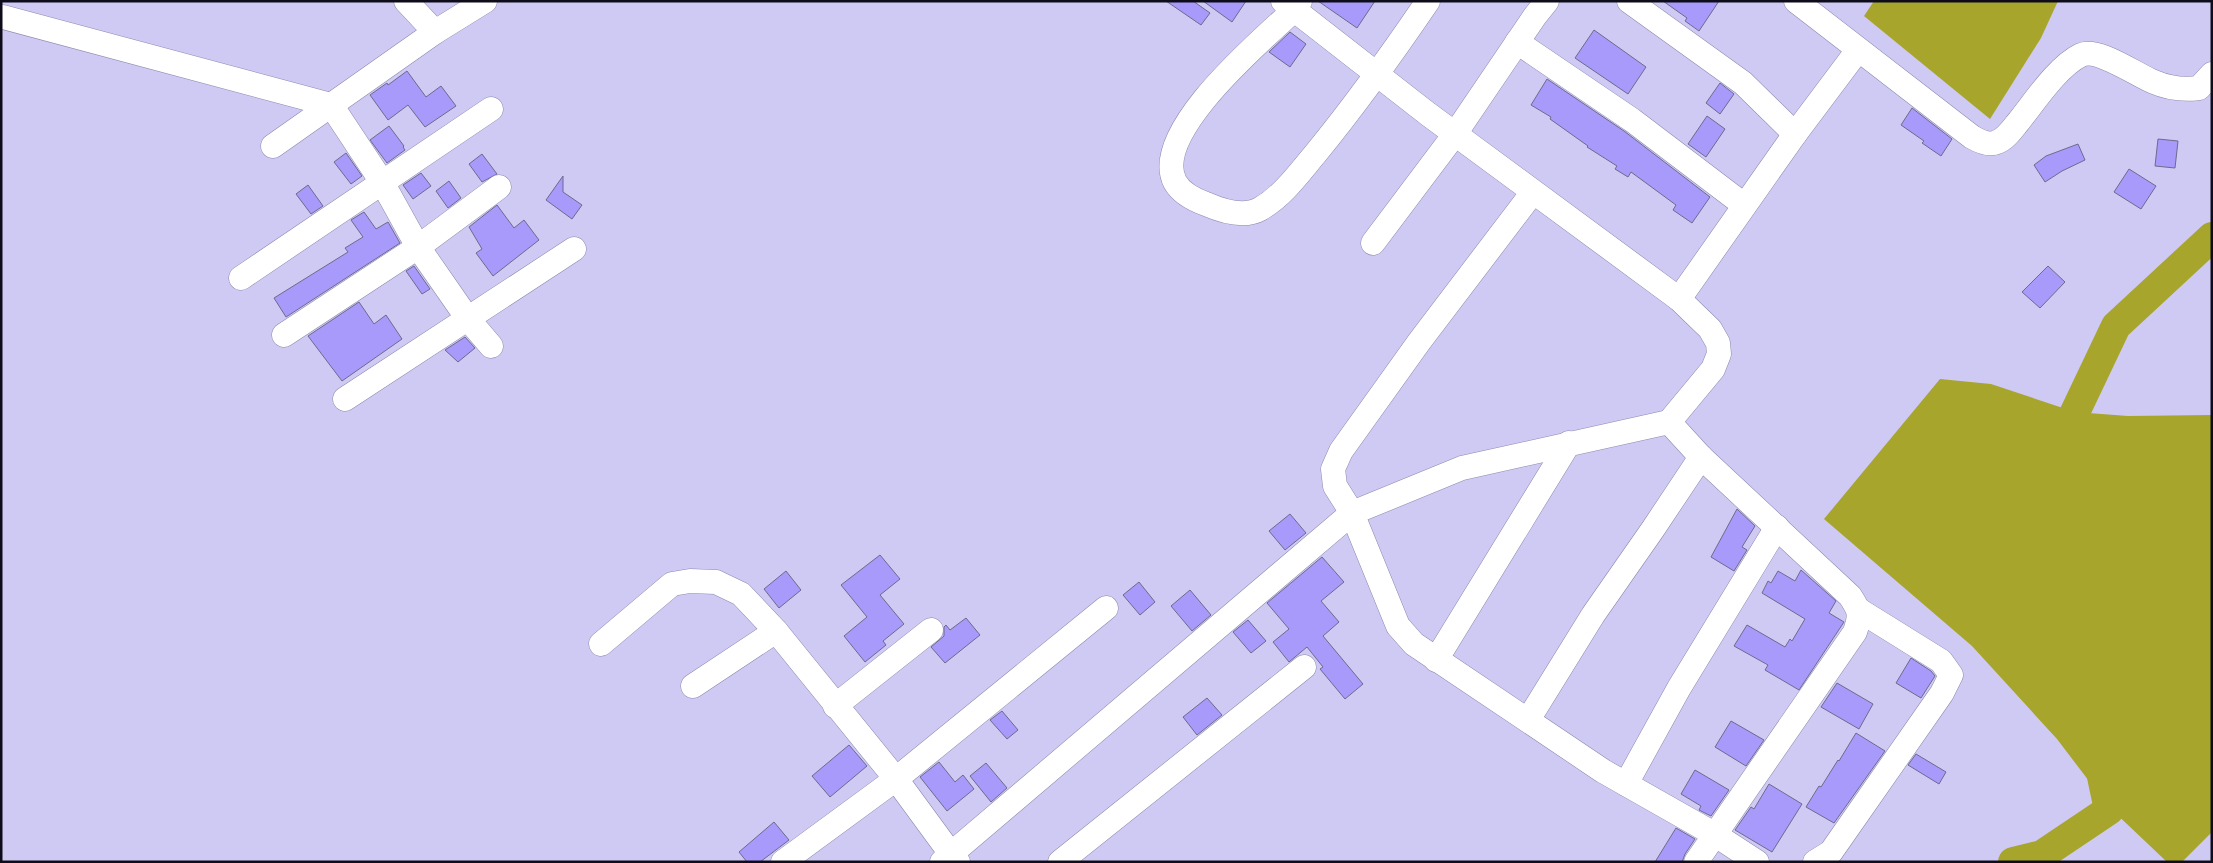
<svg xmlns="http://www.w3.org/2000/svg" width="2213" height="863" font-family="'Source Sans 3',sans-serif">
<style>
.water{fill:#a7a52c}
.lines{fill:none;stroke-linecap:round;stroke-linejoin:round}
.river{stroke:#a7a52c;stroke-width:30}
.building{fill:#a79afa;stroke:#6d6a8e}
.minor-casing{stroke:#8c89af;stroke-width:25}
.minor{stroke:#fff;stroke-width:24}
</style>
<rect width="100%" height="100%" fill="#cecaf3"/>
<g class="water">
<polygon points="1874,1 2058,1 2041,38 1990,119 1864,16"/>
<polygon points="1940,379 1991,384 2075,412 2128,416 2212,415 2212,832 2182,862 2167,862 2108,806 2057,739 1972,646 1824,519"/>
</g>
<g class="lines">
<g class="river">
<polyline points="2068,451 2067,429 2116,326 2212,237"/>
<polyline points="2013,862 2042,855 2109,810 2100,767"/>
</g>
</g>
<g class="building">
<polygon points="1166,1 1193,1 1210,13 1201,25"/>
<polygon points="1203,1 1246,1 1232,22"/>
<polygon points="1318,1 1375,1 1357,28"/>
<polygon points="1663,1 1719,1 1699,31 1685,21 1687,18"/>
<polygon points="1594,30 1646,67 1628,94 1575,58"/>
<polygon points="1290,32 1306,44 1290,67 1269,52"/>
<polygon points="407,71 426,97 441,86 456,106 425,127 408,105 388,120 370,95 387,83 388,85"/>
<polygon points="1547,79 1624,131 1710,197 1692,223 1673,210 1676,205 1631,172 1628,177 1615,169 1617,166 1587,147 1588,146 1550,119 1551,117 1531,105"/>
<polygon points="1720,83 1734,94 1720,114 1706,103"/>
<polygon points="1912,108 1952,139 1941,156 1922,143 1924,141 1901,125"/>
<polygon points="1707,116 1725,129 1706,157 1688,144"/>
<polygon points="389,126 404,146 403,147 405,150 387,163 370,140"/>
<polygon points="2158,139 2178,141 2175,168 2155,166"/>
<polygon points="2078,144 2085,160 2062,171 2045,182 2034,165 2046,156"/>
<polygon points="346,153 362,176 351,184 334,162"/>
<polygon points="482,154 497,174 482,182 469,164"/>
<polygon points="2129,169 2156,186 2141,209 2114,192"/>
<polygon points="421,173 431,186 413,199 403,185"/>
<polygon points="563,176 563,192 582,205 572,219 546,200"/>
<polygon points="449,181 461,198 448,208 436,191"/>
<polygon points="308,185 323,206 311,214 296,194"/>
<polygon points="497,205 514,228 524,220 539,240 493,276 476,253 482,249 469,227"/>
<polygon points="364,212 376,229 388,222 400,243 286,317 274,298 348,252 345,248 363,237 351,220"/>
<polygon points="414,266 430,289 422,294 406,271"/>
<polygon points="2048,266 2065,282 2040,308 2022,292"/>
<polygon points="359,302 374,324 386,315 402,339 342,381 308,336"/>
<polygon points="465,337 475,348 458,362 445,350"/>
<polygon points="1737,509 1755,526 1742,547 1747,550 1734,571 1711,557"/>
<polygon points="1290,514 1306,533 1285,550 1269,531"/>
<polygon points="880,555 900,579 880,595 904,624 883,641 886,645 865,662 844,636 867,617 841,585"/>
<polygon points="1322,557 1344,582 1321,601 1339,622 1323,636 1363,684 1345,699 1320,669 1323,667 1307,647 1289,662 1273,642 1289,629 1267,603"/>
<polygon points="1801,570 1836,601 1829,613 1844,622 1799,690 1765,670 1768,665 1734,646 1747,625 1785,647 1790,639 1792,641 1805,619 1762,593 1768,581 1771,583 1778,571 1795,581"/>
<polygon points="786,571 801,590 779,608 764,589"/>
<polygon points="1139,582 1155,602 1140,615 1123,595"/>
<polygon points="1190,590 1211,615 1192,631 1171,606"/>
<polygon points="966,618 980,635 945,663 931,647 944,636 944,627 946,625 950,630"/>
<polygon points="1248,620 1266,641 1251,653 1233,632"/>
<polygon points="1911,658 1931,671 1935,676 1921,698 1896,683"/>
<polygon points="1837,683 1873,704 1859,729 1821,707"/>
<polygon points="1207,698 1222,715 1197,735 1183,717"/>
<polygon points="1002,711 1018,730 1007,739 990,720"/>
<polygon points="1731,721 1764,740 1746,766 1715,747"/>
<polygon points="1856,733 1885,751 1834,823 1806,807 1819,786 1821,787 1838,760 1839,761"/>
<polygon points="849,745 867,766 830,797 812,776"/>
<polygon points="1916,754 1946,772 1939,784 1908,765"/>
<polygon points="939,762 955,782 963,775 974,789 947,811 920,777"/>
<polygon points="986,763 1007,788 991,802 970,776"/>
<polygon points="1695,770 1729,790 1711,816 1699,810 1701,806 1681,794"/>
<polygon points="1769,784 1802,804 1772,852 1735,830 1751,807 1754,809"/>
<polygon points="774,822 789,840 760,862 747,862 739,852"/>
<polygon points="1676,828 1695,839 1685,854 1682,862 1655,862"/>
</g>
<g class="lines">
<defs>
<g id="minor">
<polyline points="406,1 435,32 485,1"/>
<path d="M1283,1l145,113 251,185 31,30 8,14 1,11 -6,15 -44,53 32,35 149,139c10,15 11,18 5,36l-159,230"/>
<path d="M1300,1l-6,9c-32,30 -144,123 -119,172 6,11 20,18 31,22 16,7 38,14 54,5 23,-13 39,-36 56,-56 40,-49 76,-99 112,-152"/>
<polyline points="1629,1 1743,83 1795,134"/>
<path d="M1796,1l176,136c7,4 17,9 25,5 9,-3 16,-14 22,-21 16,-20 39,-55 62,-66 17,-8 57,21 73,27 14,6 30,8 45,6l13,-14"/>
<polyline points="3,17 331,105 382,182 418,247 468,319 491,346"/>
<polyline points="1517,42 1632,120 1744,205"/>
<polyline points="273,146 435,32"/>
<polyline points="1533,192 1419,342 1341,451 1333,469 1335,486 1352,513 1398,626 1414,644 1603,771 1714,834 1757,862"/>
<polyline points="1373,243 1455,134 1535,16 1547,1"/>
<polyline points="241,278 491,109"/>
<polyline points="1679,299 1795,134 1858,50"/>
<polyline points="284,335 418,247 499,187"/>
<polyline points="345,399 574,249"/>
<polyline points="601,644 672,584 690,581 716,582 741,594 776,631"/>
<polyline points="1436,660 1569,443"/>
<polyline points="693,686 776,631 896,779 783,862"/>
<polyline points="835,706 931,630"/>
<polyline points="1528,720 1593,615 1653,529 1701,457"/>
<polyline points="1626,784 1679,688 1777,527"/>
<polyline points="942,862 951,854 896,779 1106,608"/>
<polyline points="958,862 951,854 1352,513 1462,468 1669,422"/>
<polyline points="1060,862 1304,667"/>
<polyline points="1815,862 1831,852 1942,693 1951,675 1941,661 1859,610"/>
</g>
</defs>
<use href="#minor" class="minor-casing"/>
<use href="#minor" class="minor"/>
</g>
<rect width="2213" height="863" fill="none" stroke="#0e0c1a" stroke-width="5"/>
</svg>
